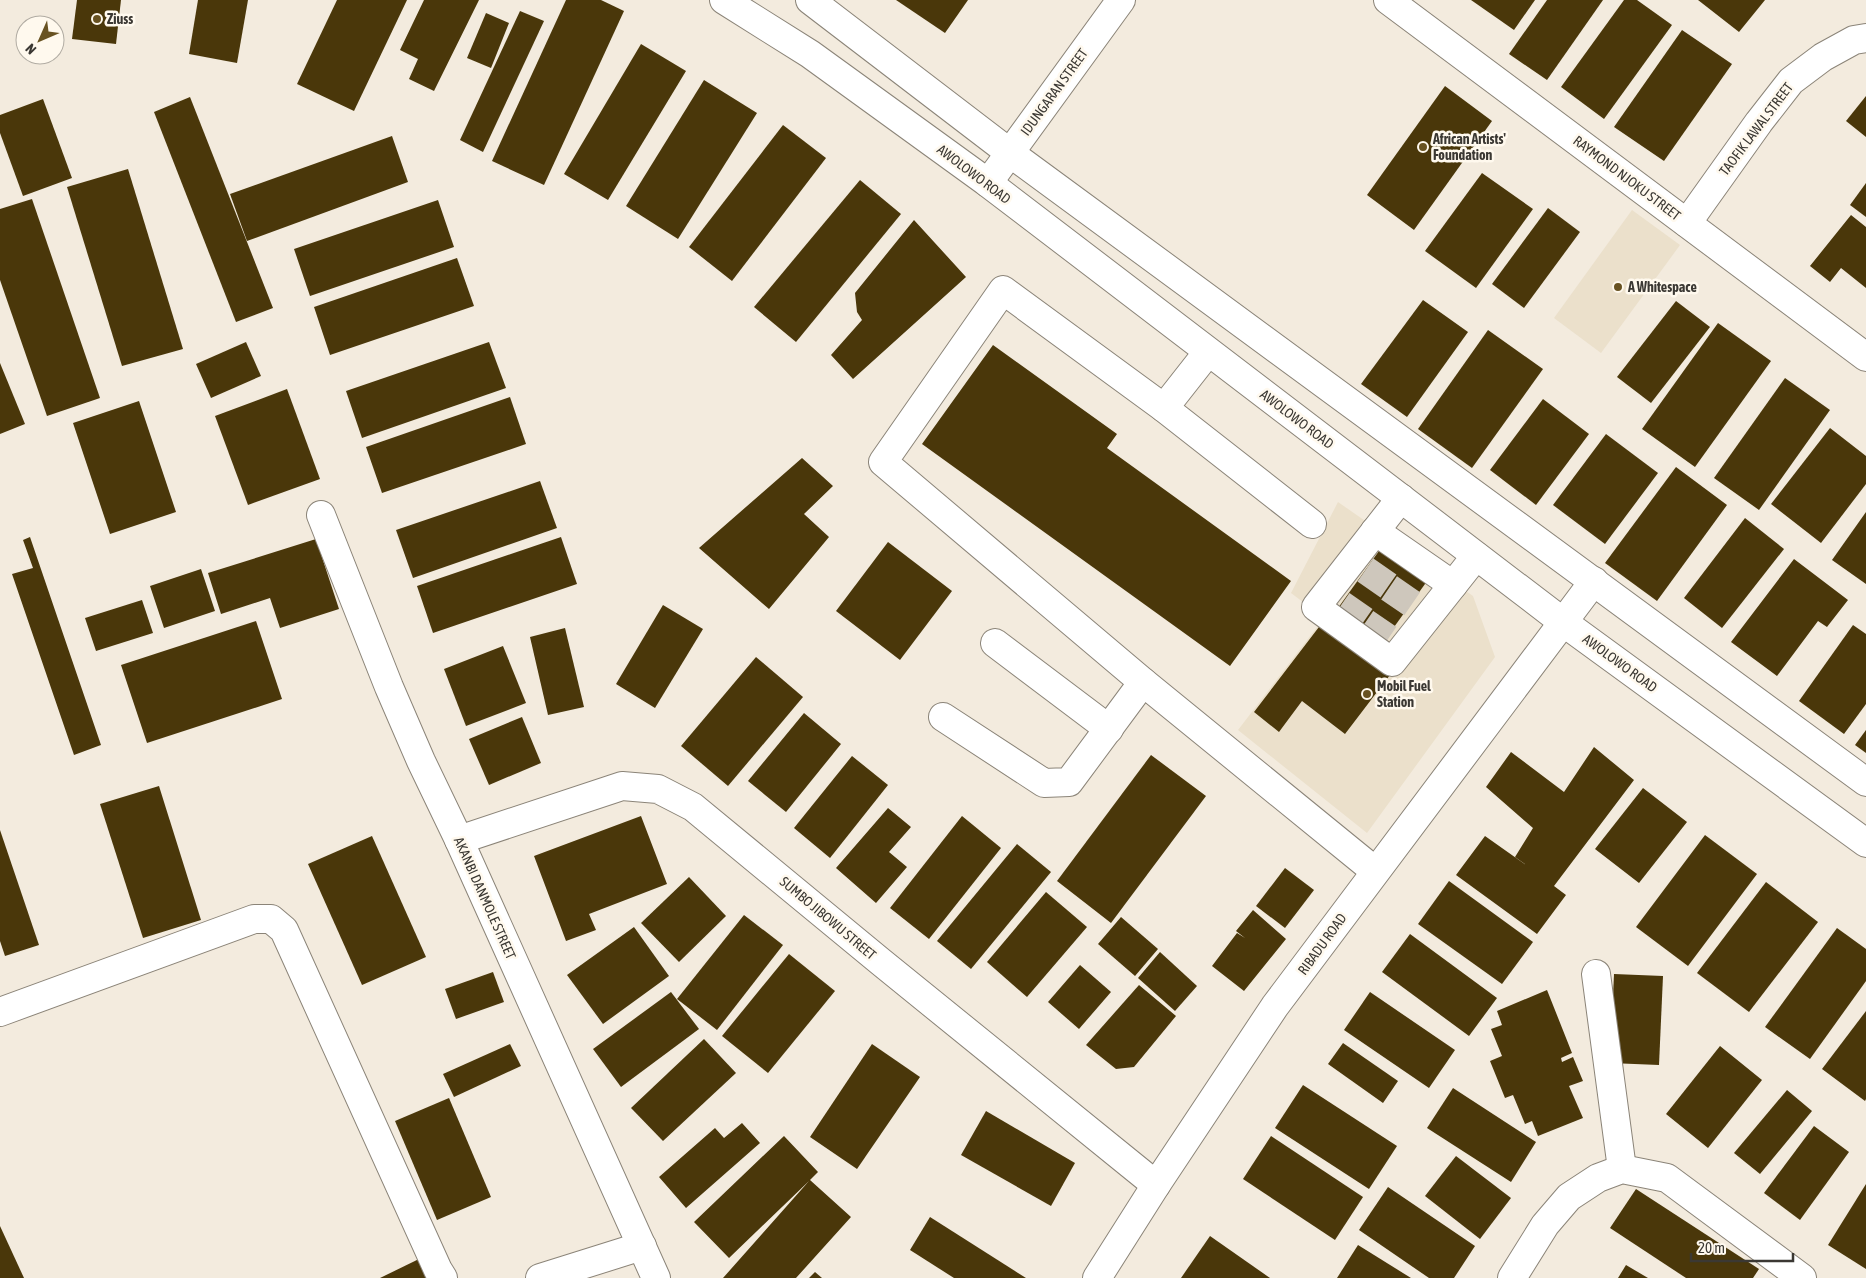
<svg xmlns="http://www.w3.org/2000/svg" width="1866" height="1278" font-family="'Asap Condensed',sans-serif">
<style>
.built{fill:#ebe0cb}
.building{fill:#4a370a}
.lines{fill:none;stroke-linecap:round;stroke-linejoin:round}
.minor-tunnel{stroke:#cec7bc;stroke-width:28;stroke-dasharray:28 14;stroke-linecap:butt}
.minor-casing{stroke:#8b8478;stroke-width:30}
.major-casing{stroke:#8b8478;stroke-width:30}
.minor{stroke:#fff;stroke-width:28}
.major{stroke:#fff;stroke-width:28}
.poi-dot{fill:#685221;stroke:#fff9ee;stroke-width:2}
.labels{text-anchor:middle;stroke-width:5;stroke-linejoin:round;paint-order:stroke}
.poi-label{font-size:14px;font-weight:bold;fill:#3b3833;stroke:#fff9ee;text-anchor:start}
.street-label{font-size:14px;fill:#3b3833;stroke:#fff9ee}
</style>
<rect width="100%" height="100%" fill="#f3ebde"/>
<g class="built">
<polygon points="1632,210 1680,245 1601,353 1554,318"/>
<polygon points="1338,502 1473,596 1495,657 1367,833 1238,730 1324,618 1291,593"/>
</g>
<g class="building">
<polygon points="77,0 121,0 116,44 72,39"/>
<polygon points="198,0 248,0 237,63 189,54"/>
<polygon points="337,0 407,0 354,111 297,84"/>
<polygon points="424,0 479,0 434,91 409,79 418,59 400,50"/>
<polygon points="566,0 601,0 624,11 544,185 492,161"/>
<polygon points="896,0 968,0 945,33"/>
<polygon points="1471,0 1535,0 1514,30"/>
<polygon points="1547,0 1603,0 1547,80 1509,54"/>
<polygon points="1624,0 1637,0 1672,25 1604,119 1561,87"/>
<polygon points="1698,0 1765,0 1739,32"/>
<polygon points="520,11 544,21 483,152 460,140"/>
<polygon points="486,13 509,23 491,68 467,58"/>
<polygon points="1682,30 1732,64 1664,161 1614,127"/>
<polygon points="641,44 686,71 608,200 564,174"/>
<polygon points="704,80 757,113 678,239 626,206"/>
<polygon points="1445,86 1492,121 1414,230 1367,195"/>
<polygon points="1866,96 1866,137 1846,121"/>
<polygon points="190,97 273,308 236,322 154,112"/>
<polygon points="43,99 72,178 23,196 0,133 0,115"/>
<polygon points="783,125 826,158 732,281 689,247"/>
<polygon points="392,136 408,182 247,241 230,194"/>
<polygon points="128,169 183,349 122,366 67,187"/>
<polygon points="1482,173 1533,209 1476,288 1425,251"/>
<polygon points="860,180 901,214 796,342 754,307"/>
<polygon points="1866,183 1866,217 1850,205"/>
<polygon points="32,199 100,398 47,416 0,280 0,209"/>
<polygon points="438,200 454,247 310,296 294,249"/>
<polygon points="1548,208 1580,232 1524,308 1492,284"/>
<polygon points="1851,215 1866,227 1866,288 1841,268 1830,282 1810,266"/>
<polygon points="914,220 966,277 853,379 831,355 862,320 857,312 855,293"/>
<polygon points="457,258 474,306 330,355 314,307"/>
<polygon points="1423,300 1468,332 1407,417 1361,384"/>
<polygon points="1676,301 1710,327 1651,403 1617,377"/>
<polygon points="1718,323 1771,361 1695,467 1642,429"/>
<polygon points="1488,330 1543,369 1472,468 1418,429"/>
<polygon points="246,342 261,376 211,398 196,364"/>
<polygon points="489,342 506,388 362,438 346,391"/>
<polygon points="993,345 1117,434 1107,448 1291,581 1230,666 922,444"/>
<polygon points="0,363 25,424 0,434"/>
<polygon points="1785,378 1830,410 1759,510 1714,478"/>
<polygon points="287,389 320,479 248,505 215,416"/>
<polygon points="510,397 526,444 382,493 366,447"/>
<polygon points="1543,399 1589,434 1536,505 1490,470"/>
<polygon points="139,401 176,512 110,534 73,423"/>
<polygon points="1830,428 1866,456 1866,484 1821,543 1771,504"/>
<polygon points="1606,434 1658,473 1605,544 1553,505"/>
<polygon points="802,458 833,486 804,514 829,537 769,609 699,548"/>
<polygon points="1676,467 1727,505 1657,601 1605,563"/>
<polygon points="540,481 557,528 413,578 396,530"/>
<polygon points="1866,512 1866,584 1832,560"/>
<polygon points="1745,518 1784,549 1722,628 1684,598"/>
<polygon points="30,537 101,745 74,755 12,574 33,568 23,540"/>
<polygon points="561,537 577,584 433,633 417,586"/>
<polygon points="316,539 339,609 280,628 270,598 221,614 208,573"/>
<polygon points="888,542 952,591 900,660 836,611"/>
<polygon points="1384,544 1430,577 1379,648 1333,615"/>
<polygon points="1794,559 1848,600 1827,627 1818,621 1777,676 1731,642"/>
<polygon points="201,569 215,611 164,628 150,586"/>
<polygon points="142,600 153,633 96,651 85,618"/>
<polygon points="663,605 703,629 655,708 616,684"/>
<polygon points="256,621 282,699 147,743 121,665"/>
<polygon points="1322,623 1390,675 1345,734 1302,701 1279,732 1254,712"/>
<polygon points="1853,625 1866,634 1866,704 1844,734 1799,701"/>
<polygon points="565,628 584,707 548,715 530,637"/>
<polygon points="503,646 526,703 466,726 444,669"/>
<polygon points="756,657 803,697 728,786 681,746"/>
<polygon points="804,713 841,744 786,812 748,781"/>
<polygon points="522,717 541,763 489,785 469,739"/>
<polygon points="1866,730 1866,753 1855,745"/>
<polygon points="1594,747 1634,780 1554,886 1566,895 1537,934 1456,875 1485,836 1529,867 1515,857 1533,828 1486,787 1511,752 1564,792"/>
<polygon points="1151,755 1206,796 1111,923 1057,881"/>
<polygon points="852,756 888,785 830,858 794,828"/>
<polygon points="159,786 201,920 143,938 100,804"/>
<polygon points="1643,788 1687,822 1639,883 1595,849"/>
<polygon points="888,808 911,827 889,852 907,867 876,903 836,868"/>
<polygon points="641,816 667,884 589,914 596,930 566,941 534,856"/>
<polygon points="962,816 1001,848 929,939 890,908"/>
<polygon points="0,830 39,945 5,956 0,941"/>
<polygon points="1705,835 1757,874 1688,966 1636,927"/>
<polygon points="372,836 426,957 362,985 308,864"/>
<polygon points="1017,844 1051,872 971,969 937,941"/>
<polygon points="1285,868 1314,890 1285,928 1256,906"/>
<polygon points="689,877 726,916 679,962 641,923"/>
<polygon points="1449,881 1533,942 1502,984 1418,924"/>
<polygon points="1766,882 1818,922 1749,1012 1697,973"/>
<polygon points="1046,892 1087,927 1027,997 987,962"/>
<polygon points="1253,910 1286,939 1244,991 1212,966 1237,933 1245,938 1236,931"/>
<polygon points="744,915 783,945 717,1030 677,999"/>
<polygon points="1121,917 1158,949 1135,976 1098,944"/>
<polygon points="634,927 669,976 603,1024 567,975"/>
<polygon points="1837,928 1866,949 1866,981 1810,1059 1765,1027"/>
<polygon points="1410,934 1497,998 1469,1036 1382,972"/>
<polygon points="1160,952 1197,986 1175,1011 1138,978"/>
<polygon points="789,954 835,991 768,1073 722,1036"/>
<polygon points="1080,965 1111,992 1079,1029 1048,1002"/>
<polygon points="493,972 504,1002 456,1019 445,989"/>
<polygon points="1614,974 1663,976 1659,1065 1610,1063"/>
<polygon points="1139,985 1176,1016 1134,1067 1116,1069 1086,1045"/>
<polygon points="1547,990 1572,1053 1561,1058 1562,1062 1573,1057 1583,1081 1569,1086 1583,1118 1538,1136 1532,1121 1525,1124 1513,1095 1505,1098 1490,1061 1502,1056 1491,1029 1502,1025 1497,1011"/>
<polygon points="671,992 699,1029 621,1087 593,1049"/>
<polygon points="1370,992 1455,1050 1429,1088 1344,1030"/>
<polygon points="1866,1011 1866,1099 1865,1101 1822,1069"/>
<polygon points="704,1039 736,1073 663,1141 631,1108"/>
<polygon points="1343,1043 1398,1081 1383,1103 1328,1064"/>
<polygon points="510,1044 521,1066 454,1097 443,1074"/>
<polygon points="872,1044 920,1077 857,1169 810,1137"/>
<polygon points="1720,1046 1762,1080 1708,1148 1666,1114"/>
<polygon points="1303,1085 1397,1146 1369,1189 1275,1128"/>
<polygon points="1453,1088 1536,1142 1511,1182 1427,1128"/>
<polygon points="1787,1090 1812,1111 1760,1174 1734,1153"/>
<polygon points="449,1098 491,1197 437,1220 395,1121"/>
<polygon points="986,1111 1075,1163 1051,1206 961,1155"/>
<polygon points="742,1123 760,1143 686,1208 659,1177 715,1128 724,1138"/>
<polygon points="1814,1126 1849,1152 1800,1220 1764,1193"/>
<polygon points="784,1136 818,1172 810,1180 851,1217 796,1278 723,1278 809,1181 729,1258 694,1222"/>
<polygon points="1271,1136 1363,1197 1335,1240 1243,1179"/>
<polygon points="1456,1156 1511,1198 1480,1239 1425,1196"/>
<polygon points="1866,1184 1866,1269 1828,1245"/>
<polygon points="1388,1187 1475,1246 1454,1278 1429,1278 1359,1230"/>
<polygon points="1636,1189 1759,1269 1753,1278 1686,1278 1610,1228"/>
<polygon points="930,1217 1026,1278 954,1278 910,1250"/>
<polygon points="0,1226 24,1278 0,1278"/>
<polygon points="1210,1236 1270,1278 1181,1278"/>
<polygon points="1358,1245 1411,1278 1337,1278"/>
<polygon points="421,1258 431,1278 380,1278"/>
<polygon points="1626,1265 1648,1278 1618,1278"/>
<polygon points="815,1272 822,1278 809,1278"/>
</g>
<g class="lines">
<g class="minor-tunnel">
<polyline points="1345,624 1395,552"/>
<polyline points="1369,642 1419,569"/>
</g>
<defs>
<g id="minor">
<polyline points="1388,0 1866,357"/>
<polyline points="988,183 1121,0"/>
<polyline points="1687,223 1759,122 1791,81 1823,57 1854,40 1866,38"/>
<polyline points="1208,352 1164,408 1003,290 883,462 1143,682 1375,871"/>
<polyline points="1164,408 1312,524"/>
<polyline points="1401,498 1316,607 1392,662 1476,556"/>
<polyline points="321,515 389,687 421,761 459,840 656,1278"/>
<polyline points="1375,531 1453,585"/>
<polyline points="995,643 1109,729"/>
<polyline points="943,717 1044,783 1069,782 1143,682"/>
<polyline points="459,840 622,786 658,789 693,807 881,962 1156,1185"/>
<polyline points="1596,974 1622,1169"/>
<polyline points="0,1012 254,919 271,919 284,930 438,1270 443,1278"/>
<polyline points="540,1278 642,1246"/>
<polyline points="1097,1278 1156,1185 1275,1006 1594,581"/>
<polyline points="1512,1278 1545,1225 1569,1197 1598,1178 1622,1169 1667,1178 1802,1278"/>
</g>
<g id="major">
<polyline points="724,0 810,54 988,183 1563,622 1866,843"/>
<polyline points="810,0 1010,153 1866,782"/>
</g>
</defs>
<use href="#minor" class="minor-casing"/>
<use href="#major" class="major-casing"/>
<use href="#minor" class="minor"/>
<use href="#major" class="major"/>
</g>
<g class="poi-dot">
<circle cx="97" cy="19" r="5"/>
<circle cx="1423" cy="147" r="5"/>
<circle cx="1618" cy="287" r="5"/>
<circle cx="1367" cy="694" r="5"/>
</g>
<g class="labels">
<g class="poi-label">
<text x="107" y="24">Ziuss</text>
<text x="1433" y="144">African Artists'<tspan x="1433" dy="16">Foundation</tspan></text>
<text x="1628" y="292">A Whitespace</text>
<text x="1377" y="691">Mobil Fuel<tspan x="1377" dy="16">Station</tspan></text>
</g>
<g class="street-label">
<text transform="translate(1054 92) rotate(-54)" y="5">IDUNGARAN STREET</text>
<text transform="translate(1756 129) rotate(-53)" y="5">TAOFIK LAWAL STREET</text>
<text transform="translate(974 174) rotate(37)" y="5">AWOLOWO ROAD</text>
<text transform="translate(1627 178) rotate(37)" y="5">RAYMOND NJOKU STREET</text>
<text transform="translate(1297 419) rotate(37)" y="5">AWOLOWO ROAD</text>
<text transform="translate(1620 663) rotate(36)" y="5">AWOLOWO ROAD</text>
<text transform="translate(485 898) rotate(66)" y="5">AKANBI DANMOLE STREET</text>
<text transform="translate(828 918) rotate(40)" y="5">SUMBO JIBOWU STREET</text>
<text transform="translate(1322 944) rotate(-54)" y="5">RIBADU ROAD</text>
</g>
</g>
<g transform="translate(40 40) rotate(225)"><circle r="24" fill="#fff9ee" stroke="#b1aca3"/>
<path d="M0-4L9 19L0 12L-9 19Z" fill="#685221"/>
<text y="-8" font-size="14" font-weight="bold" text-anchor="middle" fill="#3b3833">N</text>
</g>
<path d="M1691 1253v8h102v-8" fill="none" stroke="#3b3833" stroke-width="2.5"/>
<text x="1698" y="1253" font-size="15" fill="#3b3833" stroke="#fff9ee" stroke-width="4" paint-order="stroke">20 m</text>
</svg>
